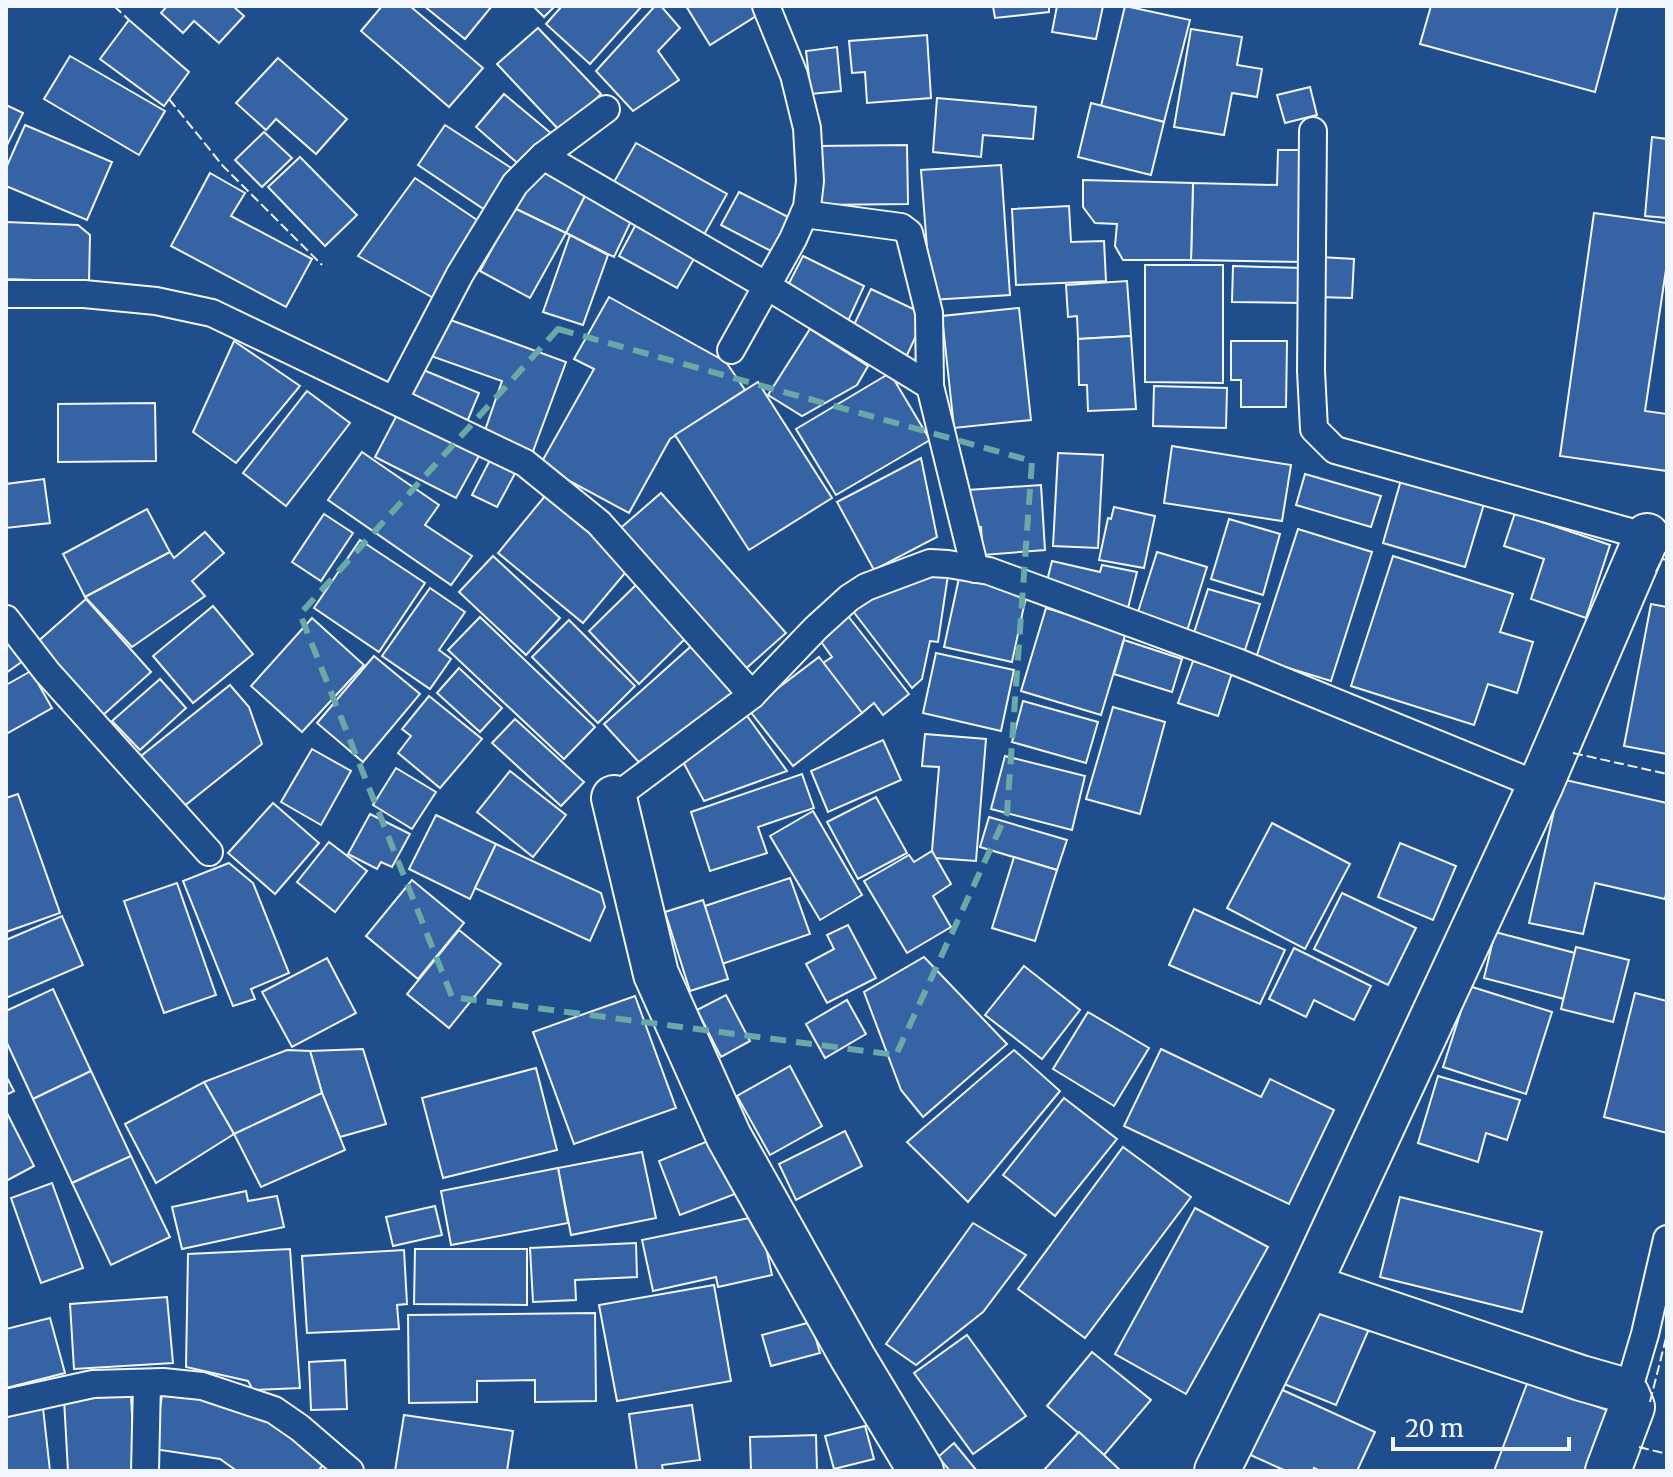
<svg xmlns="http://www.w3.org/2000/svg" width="1673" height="1477" font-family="Merriweather,serif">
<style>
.building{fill:#3563a3;stroke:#f2f6ff;stroke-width:2}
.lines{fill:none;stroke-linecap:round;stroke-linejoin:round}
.lane-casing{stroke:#f2f6ff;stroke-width:30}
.street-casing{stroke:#f2f6ff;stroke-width:48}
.lane{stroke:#1f4e8c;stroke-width:26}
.street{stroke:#1f4e8c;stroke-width:44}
.fence{stroke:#f2f6ff;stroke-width:2;stroke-dasharray:10 4;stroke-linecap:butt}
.marked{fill:none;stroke:#6aa9a8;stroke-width:6;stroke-dasharray:16 10;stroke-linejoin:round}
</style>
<rect width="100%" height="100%" fill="#1f4e8c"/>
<g class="building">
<polygon points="167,6 233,6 244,16 219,43 194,21 183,33 161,13"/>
<polygon points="382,6 410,6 483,68 449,107 361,31"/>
<polygon points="424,6 492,6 465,39"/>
<polygon points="533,6 555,6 544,17"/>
<polygon points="562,6 642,6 590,64 546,24"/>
<polygon points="655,6 661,6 680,28 658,51 679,80 633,111 596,71"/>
<polygon points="686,6 761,6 764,11 710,45"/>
<polygon points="993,6 1049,6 1049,12 995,18"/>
<polygon points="1057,6 1103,6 1096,39 1052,32"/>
<polygon points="1125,6 1190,20 1164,122 1101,106"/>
<polygon points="1431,6 1618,6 1595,92 1420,44"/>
<polygon points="129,20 189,72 164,106 100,59"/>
<polygon points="538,28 601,94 561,132 497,64"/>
<polygon points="1191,29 1242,37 1237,65 1262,69 1257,97 1232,93 1224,135 1174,127"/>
<polygon points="927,35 931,98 867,103 865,72 852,73 849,41"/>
<polygon points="837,47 841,91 811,94 806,51"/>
<polygon points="70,56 165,111 139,155 44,99"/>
<polygon points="278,58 347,119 316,154 276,119 266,130 236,103"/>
<polygon points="1310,87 1317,115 1285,123 1277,95"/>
<polygon points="504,94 552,134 522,167 476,127"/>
<polygon points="937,98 1036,107 1033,139 983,135 981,157 933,152"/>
<polygon points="1091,103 1164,122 1151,175 1078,157"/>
<polygon points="6,105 23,113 6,147"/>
<polygon points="25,125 112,162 87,220 6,186 6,168"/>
<polygon points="445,125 516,171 488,212 418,165"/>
<polygon points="264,132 292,158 262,187 235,160"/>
<polygon points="1652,137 1667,139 1667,218 1645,216"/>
<polygon points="636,143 727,194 701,240 610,189"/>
<polygon points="907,145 908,204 816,205 816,146"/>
<polygon points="1278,150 1307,150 1305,262 1191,260 1193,183 1277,185"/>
<polygon points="300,157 357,215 325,246 268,187"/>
<polygon points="1001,165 1010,295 931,300 921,170"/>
<polygon points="535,167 586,194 566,233 514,208"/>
<polygon points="210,173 245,193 231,216 312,259 286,307 171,246"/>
<polygon points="415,178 483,224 437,300 358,256"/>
<polygon points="1083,180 1193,183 1191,260 1123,260 1115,246 1117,224 1095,223 1083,207"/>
<polygon points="739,192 790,218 773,252 721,225"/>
<polygon points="586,194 633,217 614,257 566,233"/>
<polygon points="1069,206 1071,242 1104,241 1106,281 1016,285 1012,209"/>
<polygon points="514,208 566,233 530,298 480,271"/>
<polygon points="1594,213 1667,223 1667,263 1645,411 1667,414 1667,471 1560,456"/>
<polygon points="6,222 78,225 90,235 89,282 6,279"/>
<polygon points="636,224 695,257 677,288 619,256"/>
<polygon points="570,235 608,255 583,325 543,312"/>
<polygon points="803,256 864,286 848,321 785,291"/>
<polygon points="1320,257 1354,259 1352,298 1318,297"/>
<polygon points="1145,265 1223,265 1223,383 1145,382"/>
<polygon points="1233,266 1301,268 1301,303 1232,302"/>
<polygon points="1127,281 1131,336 1078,339 1077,316 1068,317 1066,285"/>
<polygon points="871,289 926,315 906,357 851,331"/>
<polygon points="609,297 726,362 745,390 670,439 629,513 540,465 594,369 574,359"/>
<polygon points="1019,308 1031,420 954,428 942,316"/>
<polygon points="445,318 566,362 532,454 483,436 502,381 431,356"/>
<polygon points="810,329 868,366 857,385 802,416 768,395"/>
<polygon points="1131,336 1136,409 1088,411 1087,385 1079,385 1078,339"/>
<polygon points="234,341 300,386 236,463 193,432"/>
<polygon points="1231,341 1287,341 1286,407 1241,407 1241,380 1231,380"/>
<polygon points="421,369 479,393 467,422 409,399"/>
<polygon points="890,373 930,440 836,495 796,429"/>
<polygon points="758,382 832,498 749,550 675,435"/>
<polygon points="1154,386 1227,388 1226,428 1153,426"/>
<polygon points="307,391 350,423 286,506 243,473"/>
<polygon points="155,403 156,461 58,462 58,404"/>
<polygon points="398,413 479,456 456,498 375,457"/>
<polygon points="1172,446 1291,465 1282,521 1164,503"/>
<polygon points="362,452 439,505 425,525 472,556 451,585 328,500"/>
<polygon points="1058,453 1103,455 1098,548 1053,546"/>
<polygon points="493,454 519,466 497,507 472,495"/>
<polygon points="921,458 937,537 874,570 837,502"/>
<polygon points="1305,474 1381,496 1371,527 1296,505"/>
<polygon points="44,479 50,523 6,528 6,484"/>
<polygon points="1401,480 1484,504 1465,567 1383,543"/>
<polygon points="1041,485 1045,550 983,555 981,527 970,527 968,490"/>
<polygon points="661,493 786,633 742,672 616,532"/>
<polygon points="545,496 631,566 583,623 498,553"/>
<polygon points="1114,507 1155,516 1144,568 1099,560 1108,518 1111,519"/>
<polygon points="147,509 170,552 85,597 63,554"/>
<polygon points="1515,513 1610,545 1586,618 1531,599 1544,559 1504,546"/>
<polygon points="324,514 353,533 321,581 292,562"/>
<polygon points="1229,519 1280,534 1263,595 1211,579"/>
<polygon points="1298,529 1372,552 1331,681 1256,658"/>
<polygon points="205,532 224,553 192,581 205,596 132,647 85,597 170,552 174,558"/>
<polygon points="360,540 425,583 379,652 314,608"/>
<polygon points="1157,552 1207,567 1187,631 1137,615"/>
<polygon points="493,556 560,618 526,655 459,592"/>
<polygon points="1393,556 1513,594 1500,632 1533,642 1517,693 1488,684 1474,725 1351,686"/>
<polygon points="1052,561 1100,572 1102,565 1137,572 1128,608 1045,589"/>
<polygon points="927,571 948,575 938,642 930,641 922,679 912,688 849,606"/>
<polygon points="959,578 1027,592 1012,662 944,647"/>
<polygon points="640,581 691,633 639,684 589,631"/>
<polygon points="430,588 465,612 439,650 451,659 430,689 382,656"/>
<polygon points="1208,589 1260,604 1243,656 1192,639"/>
<polygon points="86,599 151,672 102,716 36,643"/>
<polygon points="1651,604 1667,607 1667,754 1624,746"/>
<polygon points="213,606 253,654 193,703 153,656"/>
<polygon points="1046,608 1126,632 1101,715 1021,691"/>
<polygon points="848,616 909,694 883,715 874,703 862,713 823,663 832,657 819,639"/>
<polygon points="480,617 595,727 564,759 448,650"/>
<polygon points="312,618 364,665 302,732 251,686"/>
<polygon points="569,620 635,686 598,723 532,657"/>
<polygon points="6,631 27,658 6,673"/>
<polygon points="1124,640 1182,659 1172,692 1114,674"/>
<polygon points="697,641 740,688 646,770 604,724"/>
<polygon points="936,653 1014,670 1001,731 923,713"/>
<polygon points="374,656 420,694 363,762 317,723"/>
<polygon points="819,657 862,713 793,766 749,710"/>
<polygon points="1193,661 1232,673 1218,716 1178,703"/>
<polygon points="459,668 502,708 480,732 437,693"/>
<polygon points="31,671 52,708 6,734 6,685"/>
<polygon points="160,679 186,708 140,750 112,721"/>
<polygon points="230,685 249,707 262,744 183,807 141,756"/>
<polygon points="429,696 482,739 440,788 398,753 411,736 402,729"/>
<polygon points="1023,701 1098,722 1086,763 1012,742"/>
<polygon points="1113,707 1165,722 1140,814 1086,799"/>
<polygon points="745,713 787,771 704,801 681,758"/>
<polygon points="515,719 584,782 561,806 492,743"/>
<polygon points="925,734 986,739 976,861 935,858 932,851 939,767 922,766"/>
<polygon points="883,740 901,780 828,812 811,771"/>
<polygon points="312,749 351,771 321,825 281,802"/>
<polygon points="1005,756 1085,776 1072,830 991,809"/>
<polygon points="396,768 436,792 412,829 373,805"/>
<polygon points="510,771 566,815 533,857 477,812"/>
<polygon points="802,774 814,808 758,827 767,853 710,871 691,812"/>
<polygon points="1561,779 1667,803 1667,889 1665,899 1595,883 1583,934 1529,923"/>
<polygon points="18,794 60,913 6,932 6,798"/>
<polygon points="876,797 907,853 858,879 827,822"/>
<polygon points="273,803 319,843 275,894 228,853"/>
<polygon points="813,811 862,895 820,920 770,836"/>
<polygon points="370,814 410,834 392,867 381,862 377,869 348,854"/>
<polygon points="436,815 496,844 470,899 409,869"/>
<polygon points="989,817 1067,840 1057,870 980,847"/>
<polygon points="1272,823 1350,864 1305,949 1227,908"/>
<polygon points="329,842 367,871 335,912 297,882"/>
<polygon points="1400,843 1456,866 1433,920 1378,897"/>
<polygon points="496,844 601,893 605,907 590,941 475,888"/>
<polygon points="932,851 951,884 933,896 951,927 907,953 864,881 909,855 914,862"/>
<polygon points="1014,857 1057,870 1035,941 992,928"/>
<polygon points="229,863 253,883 289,973 251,989 255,999 233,1006 183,881"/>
<polygon points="790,878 810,934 722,964 705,906"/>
<polygon points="412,880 464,923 418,979 366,936"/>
<polygon points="177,883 216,995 164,1013 124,901"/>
<polygon points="1342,893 1416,928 1388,985 1314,949"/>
<polygon points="703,900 728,979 690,991 665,912"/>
<polygon points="1194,909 1285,950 1260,1004 1169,965"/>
<polygon points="62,916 83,965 6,998 6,940"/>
<polygon points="848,925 876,978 827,1003 806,964 834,949 827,935"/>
<polygon points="459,930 501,964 449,1028 407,994"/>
<polygon points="1495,932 1575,953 1564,999 1484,978"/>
<polygon points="1576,947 1629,960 1613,1022 1561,1009"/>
<polygon points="1294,948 1371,986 1354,1020 1314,1000 1306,1017 1269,999"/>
<polygon points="924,957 1007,1044 923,1117 901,1090 864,992"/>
<polygon points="327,958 356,1013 292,1047 262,992"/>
<polygon points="1024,966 1080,1010 1042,1059 985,1015"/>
<polygon points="1469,986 1552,1012 1526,1094 1443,1067"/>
<polygon points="53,989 91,1071 33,1099 6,1041 6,1011"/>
<polygon points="1635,993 1667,1001 1667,1133 1604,1117"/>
<polygon points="726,995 750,1041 721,1057 697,1010"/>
<polygon points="635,996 676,1108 574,1144 533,1032"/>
<polygon points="847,1000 866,1034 825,1058 806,1024"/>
<polygon points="1088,1012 1149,1048 1114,1106 1053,1069"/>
<polygon points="363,1049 386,1124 340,1137 322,1093 310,1051"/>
<polygon points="1161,1049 1261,1097 1270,1079 1334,1110 1289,1204 1124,1126"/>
<polygon points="287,1050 310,1051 322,1093 234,1134 204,1082"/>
<polygon points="1014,1050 1060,1091 968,1202 907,1142"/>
<polygon points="790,1066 822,1126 770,1155 737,1096"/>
<polygon points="536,1068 557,1150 443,1178 422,1098"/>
<polygon points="91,1071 131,1156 72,1183 33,1099"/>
<polygon points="6,1076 14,1091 6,1095"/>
<polygon points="1438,1076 1520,1100 1507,1140 1486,1133 1478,1162 1418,1143"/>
<polygon points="204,1082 234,1134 156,1183 125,1124"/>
<polygon points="322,1093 345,1150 261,1187 234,1134"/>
<polygon points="1064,1098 1117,1139 1055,1216 1003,1175"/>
<polygon points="7,1113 34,1166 6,1181 6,1114"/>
<polygon points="845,1131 862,1166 796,1200 779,1164"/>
<polygon points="713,1139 735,1194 680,1215 659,1161"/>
<polygon points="1123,1147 1191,1197 1085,1338 1018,1289"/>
<polygon points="642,1152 656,1218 571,1235 558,1168"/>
<polygon points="131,1156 170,1237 111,1265 72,1183"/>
<polygon points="558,1168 568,1223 451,1245 441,1191"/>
<polygon points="52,1183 83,1268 41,1283 11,1198"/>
<polygon points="246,1191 248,1201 277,1196 284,1227 182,1249 172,1207"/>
<polygon points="1400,1197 1542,1232 1522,1312 1380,1277"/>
<polygon points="435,1206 442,1235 393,1246 386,1217"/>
<polygon points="1195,1208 1268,1247 1186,1394 1115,1354"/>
<polygon points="759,1216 772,1275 718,1287 716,1277 653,1291 642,1240"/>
<polygon points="973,1223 1026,1255 983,1312 916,1365 886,1344"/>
<polygon points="636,1243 637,1277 575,1280 576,1300 533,1302 530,1248"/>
<polygon points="290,1249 300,1388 253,1390 248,1381 186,1367 188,1254"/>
<polygon points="415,1249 527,1249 527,1305 414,1304"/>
<polygon points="404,1250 407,1304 397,1305 399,1329 307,1333 302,1256"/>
<polygon points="714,1285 731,1381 617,1401 599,1305"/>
<polygon points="167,1297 173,1363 74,1369 70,1304"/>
<polygon points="1317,1307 1369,1329 1336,1405 1284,1384"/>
<polygon points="595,1313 596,1401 535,1402 535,1380 477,1381 477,1402 409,1403 408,1315"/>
<polygon points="50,1318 65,1373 6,1388 6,1329"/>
<polygon points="811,1322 820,1353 771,1366 762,1335"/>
<polygon points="967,1335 1026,1416 973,1454 914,1373"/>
<polygon points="1092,1352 1151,1400 1104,1455 1047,1406"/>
<polygon points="345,1360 347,1409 311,1410 309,1362"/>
<polygon points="1528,1381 1612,1412 1591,1471 1494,1471"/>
<polygon points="1276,1387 1375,1432 1357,1471 1320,1471 1314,1468 1313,1471 1286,1471 1246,1453"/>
<polygon points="162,1395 196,1397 273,1422 325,1463 318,1471 237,1471 220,1459 154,1449"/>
<polygon points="131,1396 135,1471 68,1471 64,1399"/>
<polygon points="692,1405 700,1460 662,1465 663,1471 637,1471 629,1414"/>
<polygon points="43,1408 50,1471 6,1471 6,1413"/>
<polygon points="404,1415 513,1431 507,1471 395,1471"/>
<polygon points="865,1426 874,1459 834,1469 825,1436"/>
<polygon points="1079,1432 1104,1455 1121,1471 1043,1471"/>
<polygon points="816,1435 817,1471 751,1471 750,1437"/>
<polygon points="954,1443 977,1471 950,1471 938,1457"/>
</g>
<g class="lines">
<defs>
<g id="lane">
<polyline points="1313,131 1311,371 1314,429 1335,450 1659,540"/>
<polyline points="543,156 767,286 930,386"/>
<polyline points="804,214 901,227 909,233 929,313 930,386 975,569"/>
<polyline points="6,294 84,294 156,301 212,313 525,463 599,523 752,695"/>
<polyline points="731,350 793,239 807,207 810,181 807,128 794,75 766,6"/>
<polyline points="394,400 460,274 515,184 543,156 606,109"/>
<polyline points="6,619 47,672 209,852"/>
<polyline points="614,798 752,695 816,628 849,598 866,587 930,563 948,564 989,571 1237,662 1540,786"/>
<polyline points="1627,1395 1645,1334 1667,1239"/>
<polyline points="6,1403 93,1384 163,1382 202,1386 274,1410 300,1428 350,1471"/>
<polyline points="145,1471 147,1383"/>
</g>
<g id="street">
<polyline points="614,798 656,974 729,1137 853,1358 921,1471"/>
<polyline points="1308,1286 1581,1378 1616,1388 1627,1395 1632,1407 1608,1471"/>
<polyline points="1217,1471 1308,1286 1540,786 1647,536"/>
</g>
</defs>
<use href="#lane" class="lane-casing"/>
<use href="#street" class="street-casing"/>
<use href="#lane" class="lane"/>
<use href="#street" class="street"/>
<g class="fence">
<polyline points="114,6 129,20"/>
<polyline points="169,99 223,166 322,265"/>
<polyline points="1656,572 1662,559 1667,560"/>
<polyline points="1573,753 1667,774"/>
<polyline points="1650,1402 1667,1334"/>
<polyline points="1639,1447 1667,1454"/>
</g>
</g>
<path class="marked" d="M558,329l474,132 -25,352 -111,242 -444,-58 -152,-383z"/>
<rect width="1673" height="1477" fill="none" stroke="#f2f6ff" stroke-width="16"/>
<path d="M1393 1437v12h176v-12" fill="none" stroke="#f2f6ff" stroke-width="4"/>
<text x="1405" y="1437" font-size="24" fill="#f2f6ff" stroke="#1f4e8c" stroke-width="6" paint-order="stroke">20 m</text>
</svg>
